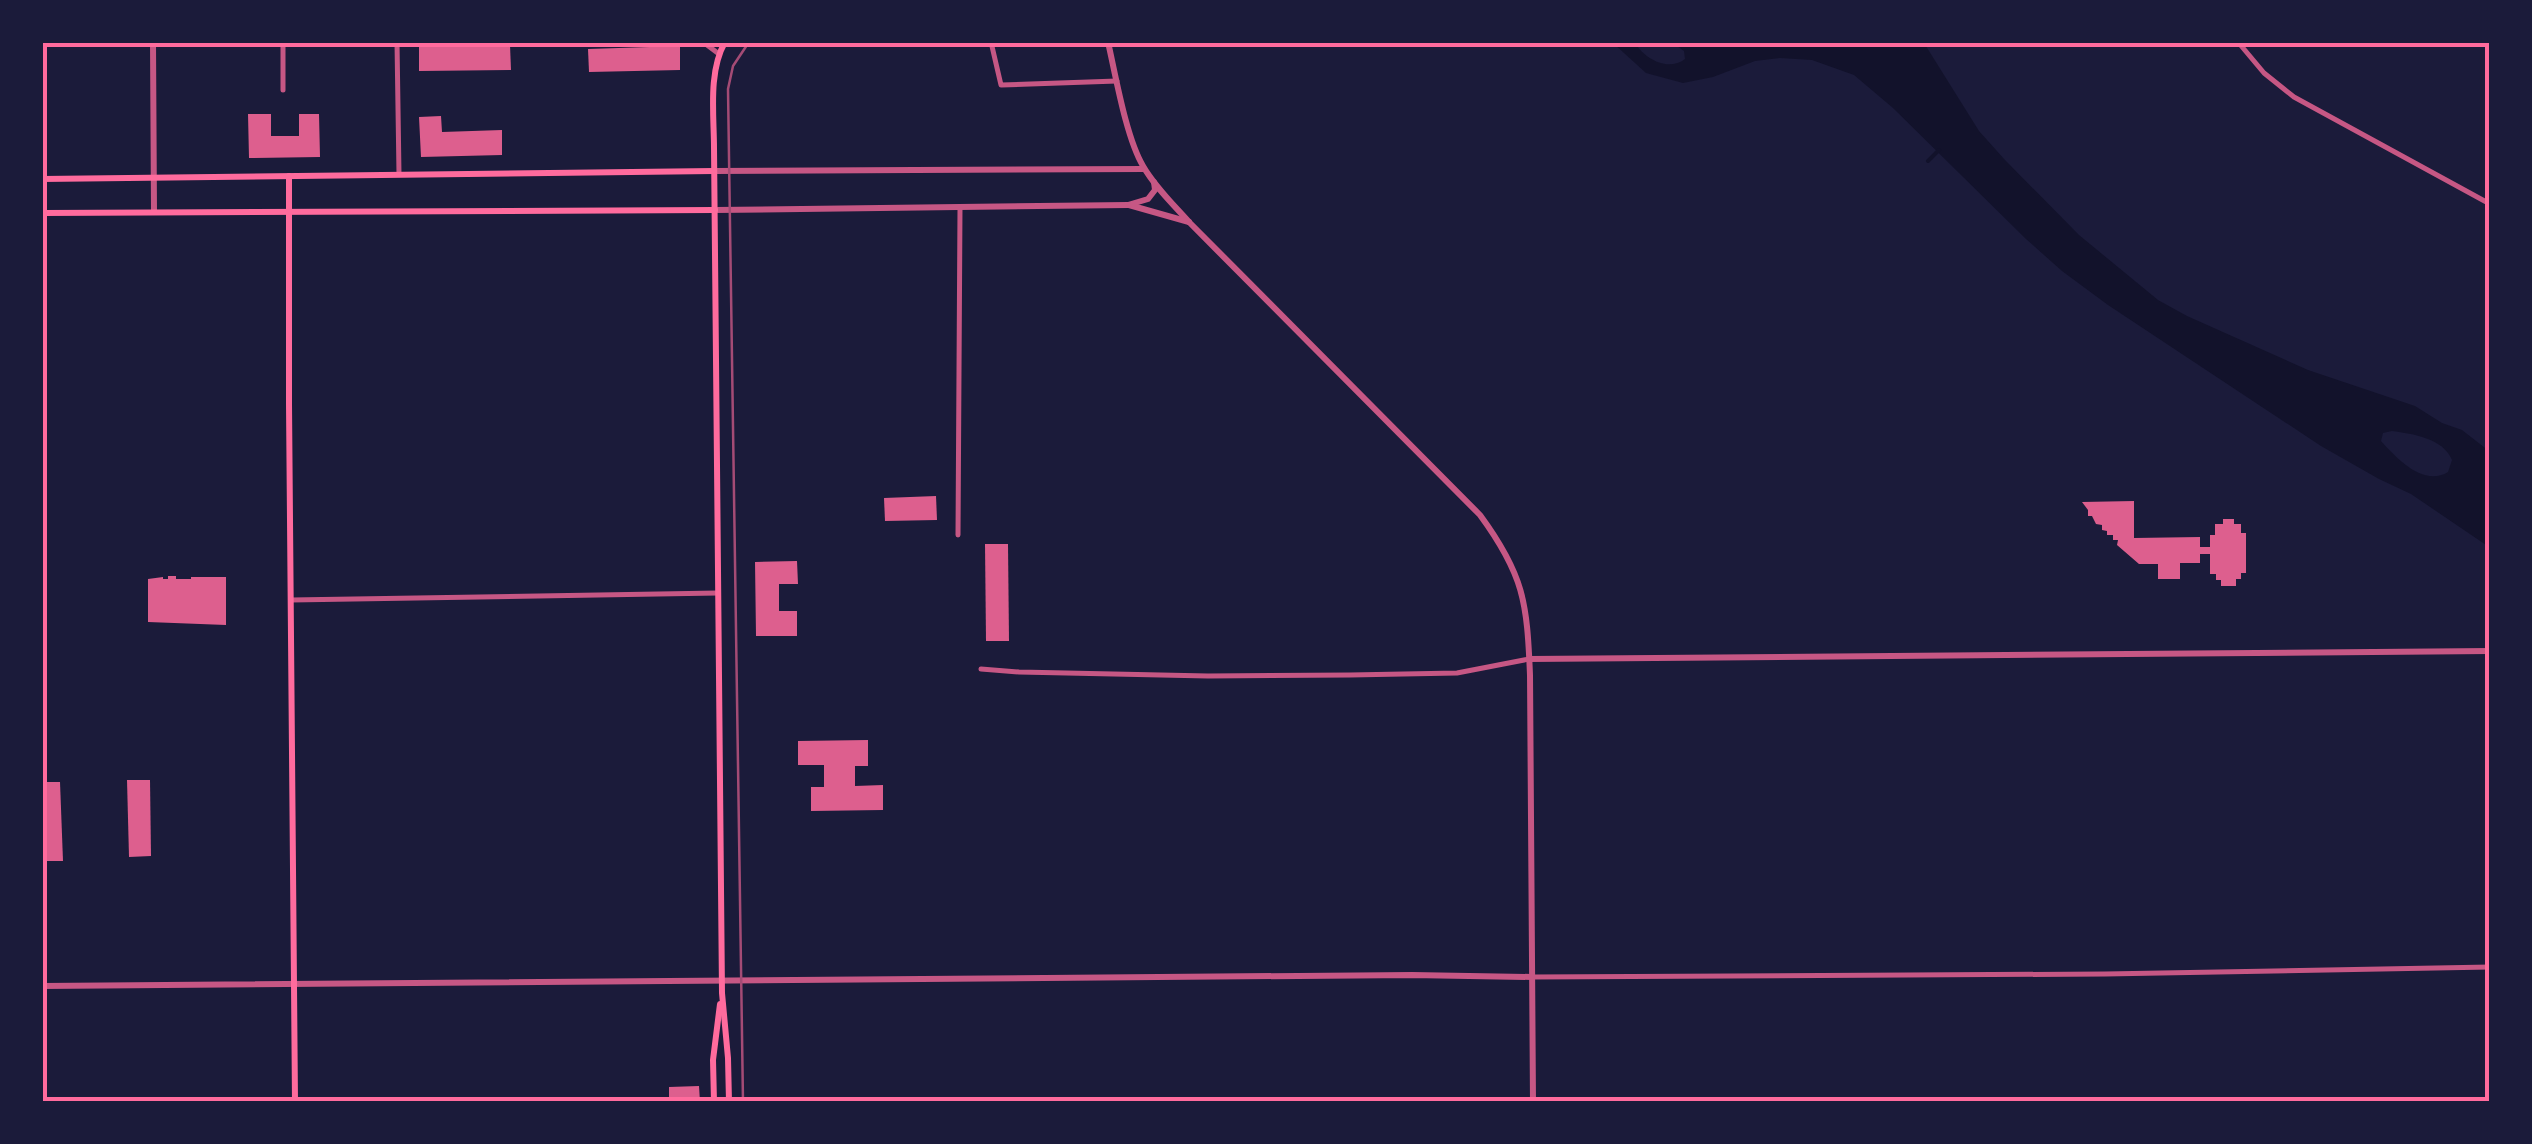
<svg xmlns="http://www.w3.org/2000/svg" width="2532" height="1144" font-family="'Alegreya Sans',sans-serif">
<style>
.water{fill:#12122b;fill-rule:evenodd}
.lines{fill:none;stroke-linecap:round;stroke-linejoin:round}
.stream{stroke:#12122b;stroke-width:4}
.building{fill:#dd5f8e}
.minor{stroke:#c65784;stroke-width:5}
.tertiary{stroke:#c65784;stroke-width:6}
.secondary{stroke:#ff6b9d;stroke-width:6}
.tram{stroke:#a44b75;stroke-width:2.5}
.neatline{fill:none;stroke:#ff6b9d;stroke-width:4}
</style>
<rect width="100%" height="100%" fill="#1b1b3a"/>
<path class="water" d="M1613,43h22c10,16 33,29 50,16l-1,-8 -11,-8h251l55,88 26,29 74,75 79,65 29,16 121,54 107,36 27,17 20,7 27,21v96l-78,-53 -32,-15 -58,-33 -213,-141 -46,-34 -36,-32 -133,-131 -39,-33 -42,-15 -32,-2 -25,3 -42,16 -30,6 -37,-10zM2392,431c21,3 51,7 60,29l-4,12c-24,15 -51,-13 -67,-31l2,-8z"/>
<g class="lines">
<polyline class="stream" points="1928,161 1939,150"/>
</g>
<g class="building">
<polygon points="510,45 511,70 419,71 419,47"/>
<polygon points="680,46 680,70 589,72 588,49"/>
<polygon points="248,114 271,114 271,136 299,136 299,114 319,114 320,157 249,158"/>
<polygon points="441,116 442,132 502,130 502,155 421,157 419,117"/>
<polygon points="936,496 937,520 885,521 884,498"/>
<polygon points="2134,501 2134,538 2200,537 2200,547 2210,547 2210,535 2215,535 2215,524 2223,524 2223,519 2234,519 2234,524 2241,524 2241,533 2246,533 2246,573 2241,573 2241,579 2236,579 2236,586 2221,586 2221,580 2216,580 2216,574 2210,574 2210,554 2200,554 2200,563 2180,563 2180,579 2158,579 2158,564 2139,564 2117,545 2118,540 2113,540 2113,535 2107,535 2107,531 2102,530 2102,525 2096,524 2092,516 2088,516 2088,510 2082,502"/>
<polygon points="985,544 1008,544 1009,641 986,641"/>
<polygon points="797,561 798,584 779,584 779,611 797,611 797,636 756,636 755,562"/>
<polygon points="168,576 176,576 176,579 191,579 191,577 226,577 226,625 148,622 148,579 163,577 163,579 168,579"/>
<polygon points="868,740 868,766 855,766 855,786 883,785 883,810 811,811 811,787 824,787 824,765 798,765 798,741"/>
<polygon points="127,780 150,780 151,856 129,857"/>
<polygon points="42,782 60,782 63,861 42,861"/>
<polygon points="699,1086 700,1102 669,1102 669,1087"/>
</g>
<g class="lines">
<g class="minor">
<polyline points="397,42 399,174"/>
<polyline points="703,42 719,54"/>
<polyline points="991,42 1001,85 1117,81"/>
<polyline points="2238,42 2264,73 2294,97 2490,204"/>
<polyline points="283,90 283,42"/>
<polyline points="958,535 960,208"/>
<polyline points="291,600 718,593"/>
<polyline points="981,669 1019,672 1208,676 1350,675 1457,673 1529,659"/>
<polyline points="1532,977 2105,974 2490,967"/>
</g>
<g class="tertiary">
<polyline points="153,42 154,212"/>
<path d="M1108,42c8,35 18,95 35,124 12,21 30,38 46,56l291,293c44,60 47,87 50,160l3,427"/>
<polyline points="714,171 1144,169"/>
<polyline points="1129,205 1189,222"/>
<polyline points="715,210 1128,205 1148,199 1155,190 1154,182"/>
<polyline points="1529,659 2490,651"/>
<polyline points="42,986 1412,975 1532,977"/>
</g>
<g class="secondary">
<path d="M725,42c-17,30 -11,73 -11,106l8,845 6,65 1,44"/>
<polyline points="289,176 289,404 295,1102"/>
<polyline points="42,179 714,171"/>
<polyline points="42,213 715,210"/>
<polyline points="714,1102 713,1060 720,1004"/>
</g>
<polyline class="tram" points="743,1102 728,89 733,66 749,42"/>
</g>
<rect width="2532" height="1144" fill="none" stroke="#1b1b3a" stroke-width="90"/>
<rect x="45" y="45" width="2442" height="1054" class="neatline"/>
</svg>
